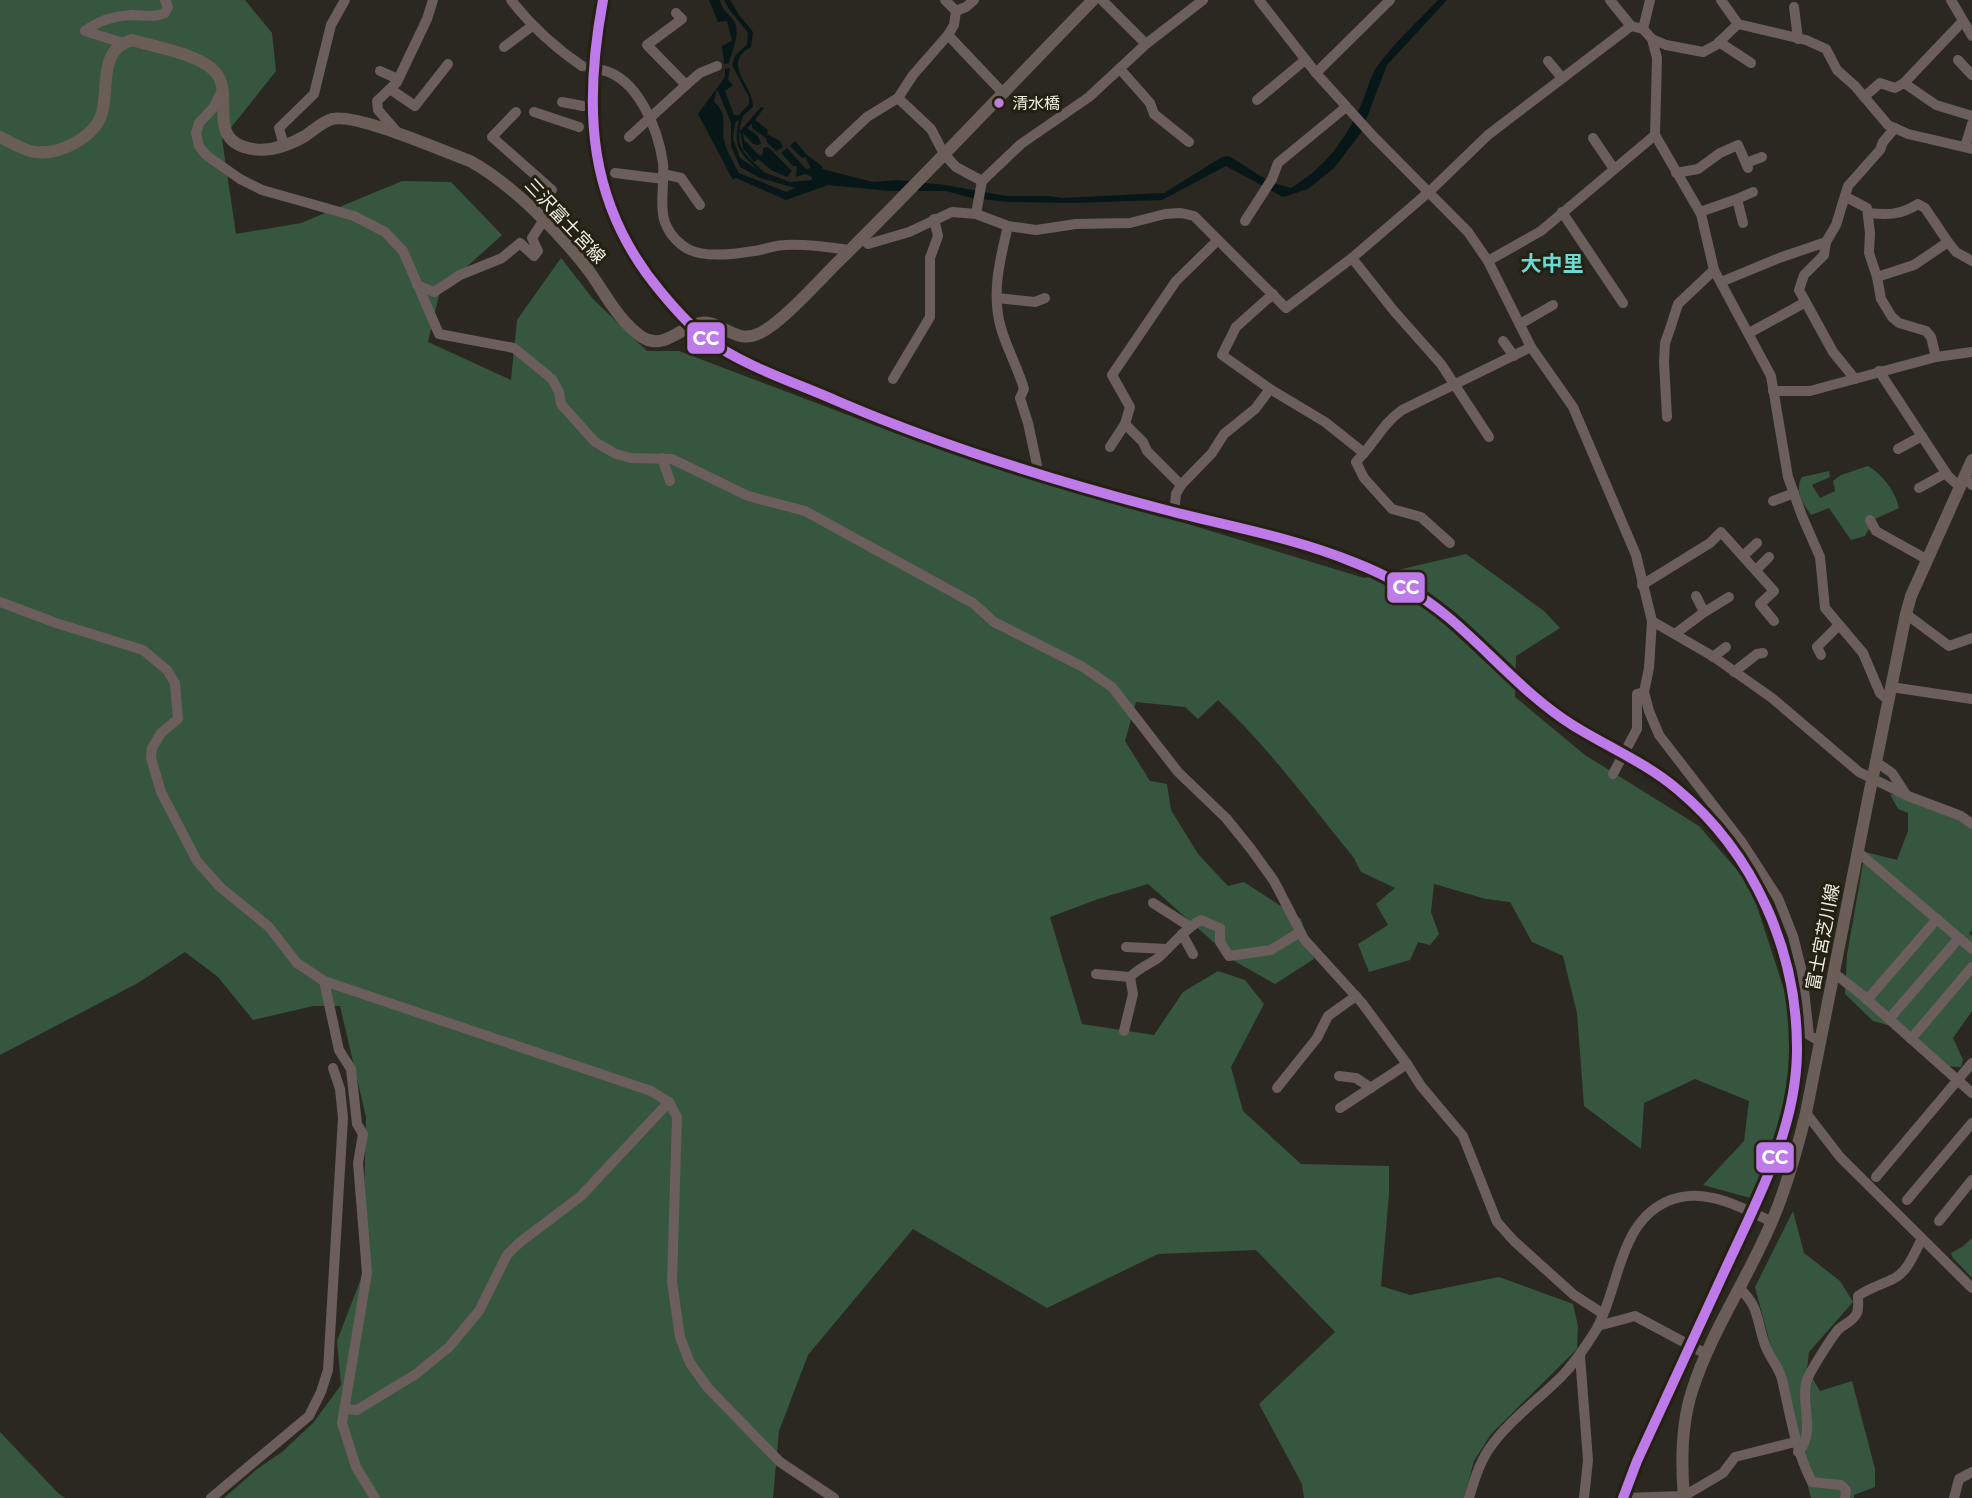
<svg xmlns="http://www.w3.org/2000/svg" width="1972" height="1498" font-family="Montserrat,'Noto Sans JP',sans-serif">
<style>
.green{fill:#365640}
.water{fill:#071718;fill-rule:evenodd}
.lines{fill:none;stroke-linecap:round;stroke-linejoin:round}
.stream{stroke:#071718;stroke-width:2.5}
.minor-tunnel{stroke:#48463d;stroke-width:10;stroke-dasharray:10 5;stroke-linecap:butt}
.minor{stroke:#6b5e5c;stroke-width:10}
.major{stroke:#6b5e59;stroke-width:12}
.major-bridge{stroke:#6b5e59;stroke-width:12}
.rail-1-casing{stroke:#252112;stroke-width:16}
.rail-1{stroke:#be7ae9;stroke-width:10}
.bus-dot{fill:#c07fdc;stroke:#252112;stroke-width:2.5}
.labels{text-anchor:middle;stroke-width:6;stroke-linejoin:round;paint-order:stroke}
.bus-label{font-size:16px;fill:#f0eee4;stroke:#252112;text-anchor:start}
.street-label{font-size:18px;fill:#f0eee4;stroke:#252112}
.quarter-label{font-size:21px;font-weight:bold;fill:#6cd8d4;stroke:#252112}
.line-badge{stroke:#252112;stroke-width:2.5}
.badge-label{font-size:19px;text-anchor:middle;font-weight:bold;fill:#fff}
</style>
<rect width="100%" height="100%" fill="#2a2820"/>
<g class="green">
<path d="M0,0h245l27,33 4,38 -54,68 14,95 65,-11 101,-42 49,1 51,53 -62,56 -12,51 83,38 6,-60 44,-62 32,41 54,52h32l235,89 450,138 102,-24 78,57 16,17 -44,28 -1,41 70,58 114,71 51,59 40,123v89l-16,57 -20,45 -51,-14 41,-44 5,-40 -54,-22 -51,24 -3,46 -57,-43 -7,-93 -14,-57 -31,-14 -22,-40 -24,-3 -52,-15 -3,28 8,22 -9,11 -12,-3 -8,18 -41,12 -11,-28 30,-19 -12,-21 19,-16 -34,-16 -7,-14c-44,-54 -85,-110 -136,-158l-20,19 -13,-12 -49,-5 -11,39 25,40 17,3 4,26 27,44 30,32 16,-4 57,37 13,40 -39,25 -39,-22 -88,-78 -50,15 -48,18 32,107 72,11 29,-43 35,-21 27,9 19,24 -33,63 12,44 58,53 88,2v29l-8,91 29,9 89,-18 74,27 5,22 -1,23 -86,85 -17,27 -10,37h-160l-2,-14 -43,-80 76,-72 -79,-82 -98,4 -111,54 -134,-79 -105,126 -29,76 -6,67h-549l33,-29 25,-17 31,-29 28,-38 -4,-44 25,-65 4,-159 -26,-111h-27l-60,14 -35,-43 -33,-25 -47,31 -138,72z"/>
<path d="M1868,466c14,8 28,26 31,42l-24,11 -10,17 -14,4 -22,-32 -18,7c-8,-12 -17,-24 -9,-38l27,-6 1,6 -18,8 8,13 15,-7 -2,-10 8,-6z"/>
<polygon points="1890,794 1930,802 1972,820 1972,931 1969,933 1972,936 1972,1011 1953,1038 1963,1060 1961,1067 1940,1066 1905,1030 1873,1021 1845,994 1847,955 1865,852 1897,860 1908,831 1908,813 1898,809"/>
<polygon points="1793,1211 1804,1253 1840,1281 1853,1302 1809,1352 1807,1369 1820,1391 1852,1381 1875,1469 1875,1487 1854,1495 1854,1498 1811,1498 1755,1287"/>
<polygon points="1972,1238 1972,1278 1953,1258 1951,1253 1962,1247"/>
<polygon points="0,1432 58,1493 65,1498 0,1498"/>
</g>
<g class="water">
<path d="M709,0h11c2,12 11,14 15,23 5,12 -3,28 -6,40l-5,1 -2,-18 10,-5 -5,-20 -9,1z"/>
<path d="M724,0h6l9,15 14,17 -2,15c-31,17 3,38 2,60l-18,16 -2,16 7,19 18,12 32,12 22,-2v-3l-7,-3 -9,3 1,-11h-4l-12,-13 6,-5 19,21 5,-1 -6,-11 -3,1 -12,-12 5,-5 12,14 15,11v3l51,13 25,-2 47,5 61,11h43l13,2 102,-5 58,-36 7,-1 41,26 21,6c36,-22 54,-48 71,-85 5,-12 8,-25 14,-35 18,-25 41,-46 62,-68h9l-60,65 -26,68 -27,35 -26,21 -25,8 -57,-31 -64,34 -89,3 -65,-1 -36,-4 -26,-7h-56l-62,-6 -42,15 -50,-22 -3,2 -35,-66 27,-37v-8l5,-1 -2,12 5,5 -8,6 9,24h5l10,-11v-7l-17,-32 3,-9 12,-12 1,-11 -19,-24zM717,89l14,33v24l9,21 20,11 35,10 -9,4 -47,-19c-5,-10 -13,-22 -15,-33 -3,-14 5,-26 -10,-38z"/>
<polygon points="761,107 764,108 755,120 768,130 767,134 780,141 783,147 776,151 767,142 766,138 752,128 752,124 747,128 757,135 761,143 758,145 753,144 743,133 744,140 760,156 763,154 763,148 768,147 792,171 787,177 771,170 758,159 754,162 743,148 740,131"/>
</g>
<g class="lines">
<path class="stream" d="M742,115c-10,30 -2,37 20,57"/>
<polyline class="minor-tunnel" points="582,66 602,70"/>
<g class="minor">
<path d="M511,0c21,27 43,47 71,66"/>
<polyline points="1102,0 1146,44"/>
<polyline points="1259,0 1316,73 1373,136 1468,232 1488,261 1531,347 1573,407 1636,555 1652,621 1649,668 1644,692 1649,711 1659,735 1741,841 1778,898 1793,936 1802,972 1809,1035 1821,1042"/>
<polyline points="1610,0 1631,26"/>
<polyline points="1721,0 1738,24"/>
<polyline points="1951,0 1972,36"/>
<polyline points="1794,7 1798,39"/>
<polyline points="956,11 966,7 974,0"/>
<polyline points="1643,29 1652,39 1657,58 1655,135 1701,214 1714,270 1771,376 1788,477 1802,516 1820,557 1825,608 1863,653 1880,693 1888,700"/>
<polyline points="948,35 1003,93"/>
<polyline points="1652,39 1666,45 1703,52 1716,45 1738,24 1806,40 1826,49 1837,70 1855,86 1888,125 1908,134 1972,149"/>
<polyline points="1719,42 1751,63"/>
<path d="M123,43l-38,-12c14,-11 29,-15 47,-16 12,0 22,3 33,-2l3,-6 -3,-7"/>
<polyline points="504,47 532,26"/>
<polyline points="1958,60 1972,75"/>
<polyline points="1548,61 1562,78"/>
<polyline points="1120,69 1150,103 1154,114 1189,142"/>
<path d="M602,70c36,8 56,59 61,93 2,20 -5,47 4,64 4,9 14,19 23,23 17,8 46,4 64,1 10,-1 20,-6 31,-6 21,-1 44,2 64,5"/>
<polyline points="380,71 398,79"/>
<polyline points="1316,73 1390,0"/>
<polyline points="1904,83 1936,105 1972,116"/>
<polyline points="686,85 700,73 717,66"/>
<polyline points="390,89 415,106 448,64"/>
<polyline points="222,90 214,107 199,123 196,133 199,146 206,155 240,179 262,190 354,216 385,232 403,251 439,334 514,348 552,379 559,392 561,404 595,442 616,454 631,458 672,459 748,496 805,511 973,603 994,622 1083,667 1112,687 1178,772 1226,818 1251,849 1274,881 1304,939 1362,1003 1407,1064 1421,1086 1463,1136 1497,1222 1514,1241 1574,1295 1602,1313"/>
<polyline points="1864,97 1880,83 1895,88 1904,83 1963,21"/>
<polyline points="898,98 931,129 944,154 956,167 982,181 1021,144 1089,97 1146,44 1203,0"/>
<polyline points="1257,100 1305,60"/>
<polyline points="562,102 583,106"/>
<polyline points="516,112 492,137 552,190"/>
<polyline points="534,112 579,127"/>
<polyline points="398,133 378,110 377,101 397,82 427,19 433,0"/>
<polyline points="629,137 686,85 647,45 682,19 676,13"/>
<polyline points="1593,138 1614,169"/>
<polyline points="284,146 279,128 314,94 331,25 345,0"/>
<polyline points="1965,147 1972,124"/>
<polyline points="830,152 867,117 898,98 913,75 948,35 954,25 956,11 945,0"/>
<polyline points="1746,163 1762,157"/>
<polyline points="615,173 663,179"/>
<polyline points="1676,173 1698,169 1720,153 1738,145 1748,168"/>
<polyline points="663,174 681,178 700,205"/>
<polyline points="1846,197 1867,208 1870,233 1869,253 1877,277 1881,299 1892,317 1899,323 1926,331 1931,337 1936,357"/>
<polyline points="1737,199 1753,192"/>
<polyline points="1562,212 1623,303"/>
<polyline points="1700,212 1737,199 1743,223"/>
<path d="M1868,213c20,2 33,2 50,-9l7,4 23,34 -34,23 -37,12"/>
<polyline points="976,214 982,181"/>
<polyline points="1245,221 1272,179 1278,163 1346,107"/>
<path d="M1008,226c-8,33 -17,68 -7,102 6,21 17,40 23,61l-4,9 8,25 9,42"/>
<polyline points="862,237 868,244 909,232 952,212 976,214 1008,226 1036,230 1076,224 1130,223 1165,214 1181,213 1194,216 1286,308 1352,258 1430,191 1488,135 1631,26 1643,29 1650,0"/>
<polyline points="1948,242 1956,252 1972,261"/>
<polyline points="1352,258 1394,311 1441,364 1489,437"/>
<polyline points="1488,261 1541,231 1655,135"/>
<polyline points="1721,282 1779,258 1826,242"/>
<polyline points="417,285 434,292 460,275 502,258 520,243 534,256 538,251 532,238 543,221"/>
<path d="M1273,294l-37,33 -14,28 48,34 55,33 39,31c13,-15 21,-31 38,-43l129,-63"/>
<polyline points="997,298 1035,302 1045,298"/>
<polyline points="1520,324 1553,305"/>
<polyline points="1749,333 1804,303"/>
<polyline points="1503,341 1514,356"/>
<polyline points="1879,371 1948,476 1960,487"/>
<polyline points="893,379 930,317 930,258 938,236 934,219"/>
<polyline points="1855,379 1833,352 1799,290 1804,275 1824,255 1826,242 1836,225 1848,186 1880,150 1883,142 1895,128"/>
<polyline points="1773,391 1810,391 1936,357 1972,352"/>
<polyline points="1667,417 1664,362 1665,343 1670,329 1678,304 1714,270"/>
<polyline points="1125,424 1143,442 1147,451 1181,485"/>
<polyline points="1110,447 1125,424 1130,407 1112,375 1176,281 1218,240"/>
<polyline points="1898,449 1922,436"/>
<polyline points="1364,453 1356,462 1364,478 1392,509 1421,517 1450,543"/>
<polyline points="662,458 670,481"/>
<polyline points="1965,477 1972,485"/>
<polyline points="1919,488 1946,473"/>
<polyline points="1773,501 1794,493"/>
<polyline points="1175,504 1176,494 1181,485 1212,453 1224,434 1255,409 1270,389"/>
<polyline points="1870,520 1876,531 1928,560"/>
<polyline points="1743,556 1757,543"/>
<polyline points="1756,570 1769,557"/>
<polyline points="1642,585 1710,543 1721,532 1774,591 1760,604 1774,621"/>
<polyline points="1696,596 1704,612"/>
<polyline points="0,602 56,623 143,650 167,670 175,683 178,719 161,733 152,748 151,758 161,792 197,861 220,887 269,927 297,963 324,981 651,1091 669,1102 677,1117 672,1282 680,1337 690,1363 708,1388 780,1462 834,1498"/>
<polyline points="1906,614 1949,646 1972,638"/>
<polyline points="1652,621 1714,657 1772,698 1859,772 1908,796 1961,816 1972,824"/>
<polyline points="1675,634 1703,613 1729,597"/>
<polyline points="1821,655 1817,647 1839,625"/>
<polyline points="1713,657 1726,647"/>
<polyline points="1734,672 1757,654 1763,653"/>
<polyline points="1891,687 1972,699"/>
<polyline points="1876,762 1892,773 1905,793"/>
<polyline points="1613,774 1637,729 1637,694 1644,692"/>
<polyline points="1858,852 1972,949"/>
<polyline points="1153,903 1189,926"/>
<polyline points="1182,934 1193,954"/>
<polyline points="1126,947 1167,949"/>
<polyline points="1834,973 1862,995 1972,1093"/>
<polyline points="1096,974 1130,977"/>
<polyline points="324,981 339,1050 351,1069 357,1124 363,1134 358,1163 367,1273 342,1423 356,1467 375,1498"/>
<polyline points="1867,1000 1937,919"/>
<polyline points="1889,1019 1959,938"/>
<path d="M1124,1031l9,-37 -3,-17c9,-9 18,-12 28,-19 15,-13 26,-29 43,-38l19,8v14l9,14 42,-6 29,-18"/>
<polyline points="1911,1039 1972,967"/>
<polyline points="1339,1076 1356,1078 1371,1088"/>
<polyline points="1277,1088 1317,1038 1328,1016 1356,996"/>
<polyline points="1340,1108 1407,1064"/>
<polyline points="1806,1113 1840,1157 1972,1288"/>
<polyline points="1876,1177 1972,1063"/>
<polyline points="1907,1200 1972,1123"/>
<polyline points="1939,1221 1972,1180"/>
<path d="M1739,1288c21,19 17,32 26,57 4,12 14,22 17,34 8,35 13,70 30,103l29,3 5,5 -1,8"/>
<polyline points="1598,1326 1635,1316 1706,1354"/>
<polyline points="1580,1356 1588,1460 1584,1498"/>
<polyline points="344,1409 357,1410 416,1374 449,1347 479,1311 507,1255 519,1243 581,1196 669,1102"/>
<path d="M1798,1452c18,-18 3,-46 8,-69 2,-9 24,-43 31,-52 6,-7 16,-9 20,-18 2,-5 1,-11 1,-17 11,-8 23,-11 35,-17 15,-7 21,-26 29,-40"/>
<polyline points="211,1498 309,1416 321,1392 328,1370 343,1118 340,1089 333,1068"/>
<path d="M1469,1498c5,-17 10,-34 20,-49 19,-28 48,-48 72,-72 14,-14 24,-30 35,-47 23,-40 22,-106 70,-128 36,-17 73,4 106,20"/>
<polyline points="1622,1498 1684,1496 1723,1473 1735,1457 1795,1442"/>
<polyline points="1954,1498 1959,1479 1972,1472"/>
</g>
<g class="major">
<path d="M0,137c10,5 24,14 35,15 26,3 63,-16 68,-43 5,-26 -3,-60 29,-69 23,7 69,14 84,33 18,22 -8,62 28,74 21,7 42,0 61,-11 9,-6 17,-14 27,-17 25,-6 110,32 138,42 42,23 90,72 119,110 16,22 30,51 53,66 21,14 39,-10 58,-14 21,-4 35,23 60,10 24,-12 61,-55 82,-75 85,-84 167,-172 251,-258"/>
<polyline points="1876,762 1906,614 1911,596 1972,460"/>
<path d="M1684,1498c-3,-35 -3,-73 8,-107 19,-60 56,-112 80,-170 15,-35 25,-71 34,-108l64,-323"/>
</g>
<polyline class="major-bridge" points="1870,790 1876,762"/>
<defs>
<path id="rail-1" d="M603,0c-20,108 -16,204 58,292 14,17 29,34 46,47 38,28 87,43 130,62 105,45 214,79 325,108 64,17 130,28 191,53 34,13 67,32 95,55 43,36 78,79 126,109 34,21 72,37 103,63 77,64 121,162 120,263 -1,78 -40,148 -72,218 -29,64 -59,127 -88,191l-14,37"/>
</defs>
<use href="#rail-1" class="rail-1-casing"/>
<use href="#rail-1" class="rail-1"/>
</g>
<circle class="bus-dot" cx="999" cy="103" r="6"/>
<g class="labels">
<g class="bus-label">
<text x="1012" y="109">清水橋</text>
</g>
<g class="street-label">
<text transform="translate(565 221) rotate(47)" y="6">三沢富士宮線</text>
<text transform="translate(1823 937) rotate(-79)" y="6">富士宮芝川線</text>
</g>
<g class="quarter-label">
<text x="1552" y="271">大中里</text>
</g>
</g>
<g class="line-badge">
<rect x="686" y="321" width="40" height="34" rx="7" fill="#be7ae9"/>
<rect x="1386" y="571" width="40" height="33" rx="7" fill="#be7ae9"/>
<rect x="1755" y="1141" width="40" height="33" rx="7" fill="#be7ae9"/>
</g>
<g class="badge-label">
<text x="706" y="345">CC</text>
<text x="1406" y="594">CC</text>
<text x="1775" y="1164">CC</text>
</g>
</svg>
